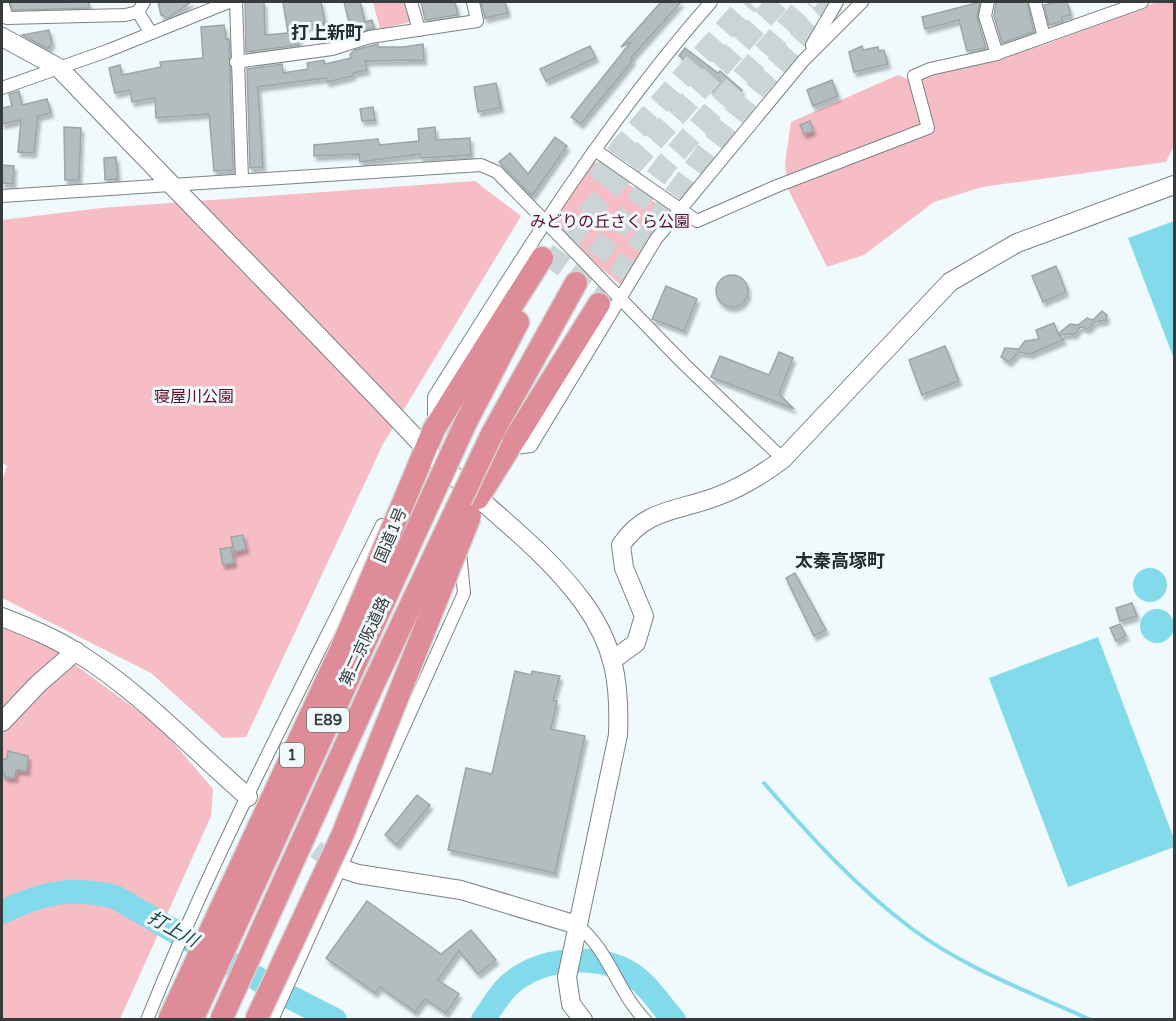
<svg xmlns="http://www.w3.org/2000/svg" width="1176" height="1021" font-family="'Varela Round','Noto Sans JP',sans-serif">
<style>
.green{fill:#f7bdc4}
.water{fill:#83daeb}
.lines{fill:none;stroke-linecap:round;stroke-linejoin:round}
.stream{stroke:#83daeb;stroke-width:4}
.river{stroke:#83daeb;stroke-width:24}
.building{fill:#b3bcbe;stroke:#9ca6a7;stroke-width:1.5;filter:url(#shadow)}
.secondary-tunnel{stroke:#cbd4d6;stroke-width:18;stroke-dasharray:18 9;stroke-linecap:butt}
.highway-tunnel{stroke:#cbd4d6;stroke-width:22;stroke-dasharray:22 11;stroke-linecap:butt}
.street-casing{stroke:#798284;stroke-width:14}
.secondary-casing{stroke:#798284;stroke-width:20}
.highway-casing{stroke:#d3d4d4;stroke-width:25}
.street{stroke:#fff;stroke-width:12}
.secondary{stroke:#fff;stroke-width:18}
.highway{stroke:#df8c99;stroke-width:22}
.highway-bridge-casing{stroke:#d3d4d4;stroke-width:25;stroke-linecap:butt}
.highway-bridge{stroke:#df8c99;stroke-width:22}
.labels{text-anchor:middle;stroke-width:6;stroke-linejoin:round;paint-order:stroke}
.shield{fill:#f0fafc;stroke:#6e7476;stroke-width:1.5}
.shield-label{font-size:15px;font-weight:bold;fill:#373b3c}
.park-label{font-size:16px;fill:#5e0824;stroke:#f0fafc}
.street-label{font-size:16px;fill:#373b3c;stroke:#f0fafc}
.neighbourhood-label{font-size:18px;font-weight:bold;fill:#242c2e;stroke:#f0fafc}
.water-label{font-size:18px;font-style:italic;fill:#174047;stroke:#f0fafc}
</style>
<defs>
<filter id="shadow"><feDropShadow dx="2.5" dy="4.5" stdDeviation="1.5" flood-color="#0004"/></filter>
</defs>
<rect width="100%" height="100%" fill="#f0fafc"/>
<g class="green">
<polygon points="373,2 407,2 411,22 380,29"/>
<polygon points="1157,2 1174,2 1174,145 1166,162 982,187 934,202 864,255 827,267 788,189 785,163 791,122 898,75 909,80 1044,45"/>
<polygon points="591,159 671,213 621,285 543,218"/>
<polygon points="475,181 521,216 383,444 246,737 223,738 151,673 2,598 2,480 7,466 2,463 2,220 101,208"/>
<polygon points="2,625 36,636 160,727 213,789 211,816 120,1019 2,1020"/>
</g>
<g class="water">
<polygon points="1174,221 1174,359 1128,238"/>
<circle cx="1150" cy="585" r="17"/>
<circle cx="1157" cy="626" r="17"/>
<polygon points="1098,637 1174,839 1174,847 1068,887 989,678"/>
</g>
<g class="lines">
<path class="stream" d="M764,783c45,52 92,104 147,145 53,40 119,64 180,92"/>
<g class="river">
<path d="M2,912c40,-19 69,-26 113,-15l171,98 49,25"/>
<path d="M483,1020c10,-14 18,-30 32,-40 33,-24 90,-27 122,-2 14,11 25,29 37,42"/>
</g>
</g>
<g class="building">
<polygon points="10,2 89,2 89,8 13,10"/>
<polygon points="158,2 191,2 168,18 161,15"/>
<polygon points="245,2 264,2 265,35 288,33 283,2 321,2 325,23 298,28 299,45 246,52"/>
<polygon points="344,2 360,2 365,22 372,20 374,28 352,34"/>
<polygon points="421,2 455,2 458,15 425,20"/>
<polygon points="481,2 505,2 508,13 485,18"/>
<polygon points="661,2 681,2 631,58 633,60 581,124 571,117 631,42 621,47"/>
<polygon points="980,2 977,18 986,48 967,51 959,20 925,29 922,17"/>
<polygon points="996,2 1027,2 1034,32 1002,43 994,16"/>
<polygon points="1057,2 1067,2 1071,15 1062,17 1063,21 1049,25 1044,5"/>
<polygon points="224,25 226,39 229,39 233,170 214,171 209,114 156,118 155,98 132,102 130,90 115,93 109,68 120,65 122,75 161,67 160,62 203,58 201,27"/>
<polygon points="49,30 52,43 48,49 22,35"/>
<polygon points="378,44 378,47 403,47 423,44 424,60 365,61 367,70 353,73 353,76 327,82 326,78 258,87 263,167 250,168 247,69 282,64 283,73 308,69 307,63 324,60 325,64 351,58 350,54 355,50"/>
<polygon points="590,46 596,58 546,81 540,69"/>
<polygon points="862,46 863,50 878,47 879,51 884,50 888,64 854,72 849,52"/>
<polygon points="685,48 718,73 720,71 742,90 728,105 693,74 696,70 679,56"/>
<polygon points="832,80 838,96 813,106 807,90"/>
<polygon points="496,83 501,108 478,112 474,87"/>
<polygon points="19,91 22,105 47,99 51,113 38,116 34,153 18,152 21,120 2,124 2,108 12,106 9,94"/>
<polygon points="373,107 375,120 362,121 360,109"/>
<polygon points="810,121 813,131 804,134 800,125"/>
<polygon points="64,127 81,128 79,180 65,180"/>
<polygon points="435,127 436,140 470,138 471,155 421,158 420,154 360,162 359,154 314,156 314,145 378,139 379,145 419,141 418,129"/>
<polygon points="555,137 567,146 532,196 499,162 510,153 528,174"/>
<polygon points="116,157 118,179 105,180 104,158"/>
<polygon points="2,165 14,166 13,184 2,183"/>
<polygon points="1056,266 1066,292 1043,302 1032,276"/>
<circle cx="732" cy="291" r="16"/>
<polygon points="666,286 697,299 684,331 652,319"/>
<polygon points="1102,311 1107,315 1106,320 1095,322 1088,329 1080,327 1075,334 1059,335 1064,340 1030,354 1019,352 1009,362 1001,357 1005,348 1019,349 1025,341 1039,339 1036,330 1054,323 1058,334 1070,324 1078,325 1087,318 1093,320"/>
<polygon points="945,346 959,381 922,395 909,360"/>
<polygon points="779,352 793,358 779,394 794,409 711,377 720,356 769,375"/>
<polygon points="243,535 246,549 234,552 231,537"/>
<polygon points="231,547 234,563 223,565 220,549"/>
<polygon points="795,573 826,630 814,636 786,578"/>
<polygon points="1132,603 1137,616 1120,621 1116,608"/>
<polygon points="1120,624 1126,636 1116,641 1110,628"/>
<polygon points="515,671 531,675 532,671 560,676 553,700 557,701 551,729 585,736 555,873 448,850 466,768 492,774"/>
<polygon points="8,751 28,756 27,771 16,770 15,778 5,777 5,774 2,774 2,759 7,759"/>
<polygon points="417,795 430,805 397,845 385,835"/>
<polygon points="367,901 441,954 471,930 496,960 478,974 459,951 438,980 459,994 446,1013 425,999 415,1012 380,987 375,993 326,958"/>
</g>
<g class="lines">
<polyline class="secondary-tunnel" points="273,816 339,867"/>
<g class="highway-tunnel">
<polyline points="597,182 621,148 749,2"/>
<polyline points="549,269 592,209 778,2"/>
<polyline points="576,283 667,163 808,2"/>
<path d="M599,304c72,-105 146,-213 236,-302"/>
</g>
<defs>
<g id="street">
<polyline points="2,2 7,18 125,15 138,12"/>
<polyline points="144,2 138,12 151,33"/>
<polyline points="236,2 242,179"/>
<polyline points="411,2 419,30"/>
<polyline points="988,2 985,16 997,54"/>
<polyline points="1035,2 1044,37"/>
<polyline points="812,45 837,2"/>
<polyline points="236,62 332,49 370,37 477,21 473,2"/>
<polyline points="2,88 107,51 229,2"/>
<polyline points="595,150 697,221 777,186 928,128 914,76 930,69 993,55 1142,2"/>
<polyline points="2,196 481,165 497,172 684,364 783,459"/>
<path d="M434,422v-25c86,-137 170,-274 277,-395"/>
<polyline points="508,449 531,446 656,239 803,61 862,2"/>
<path d="M577,925c32,25 40,66 68,95"/>
<path d="M147,1020c68,-169 154,-331 235,-495"/>
<polyline points="272,1020 464,593 460,552"/>
</g>
<g id="secondary">
<path d="M2,37l57,31c121,127 245,251 365,379 51,54 115,95 159,155 32,44 37,81 35,133l-51,242 4,27 12,16"/>
<path d="M2,617c25,10 51,20 74,35 65,40 115,96 172,145"/>
<path d="M614,659l22,-16 8,-27 -20,-48 -3,-23c25,-37 59,-34 97,-49 24,-9 45,-22 65,-37l167,-177 67,-39 157,-58"/>
<polyline points="2,722 38,684 76,651"/>
<polyline points="340,868 358,874 461,890 577,925"/>
</g>
<g id="highway">
<polyline points="466,422 518,322"/>
<polyline points="492,434 576,283"/>
<polyline points="409,489 434,429 542,258"/>
<polyline points="478,498 599,304"/>
</g>
</defs>
<use href="#street" class="street-casing"/>
<use href="#secondary" class="secondary-casing"/>
<use href="#highway" class="highway-casing"/>
<use href="#street" class="street"/>
<use href="#secondary" class="secondary"/>
<use href="#highway" class="highway"/>
<defs>
<g id="highway-bridge">
<polyline points="169,1020 340,652 409,489"/>
<polyline points="192,1020 466,422"/>
<polyline points="221,1020 372,687 492,434"/>
<polyline points="256,1020 342,836 470,516"/>
</g>
</defs>
<use href="#highway-bridge" class="highway-bridge-casing"/>
<use href="#highway-bridge" class="highway-bridge"/>
</g>
<g class="labels">
<g class="shield">
<rect x="307" y="708" width="42" height="24" rx="4.5"/>
<rect x="280" y="743" width="24" height="24" rx="4.5"/>
</g>
<g class="shield-label">
<text x="328" y="725">E89</text>
<text x="292" y="760">1</text>
</g>
<g class="park-label">
<text x="610" y="227">みどりの丘さくら公園</text>
<text x="194" y="402">寝屋川公園</text>
</g>
<g class="street-label">
<text transform="translate(390 535) rotate(-67)" y="6">国道1号</text>
<text transform="translate(364 641) rotate(-65)" y="6">第二京阪道路</text>
</g>
<g class="neighbourhood-label">
<text x="327" y="39">打上新町</text>
<text x="840" y="567">太秦高塚町</text>
</g>
<g class="water-label">
<text transform="translate(173 929) rotate(29)" y="6">打上川</text>
</g>
</g>
<rect width="1176" height="1021" fill="none" stroke="#373b3c" stroke-width="6"/>
</svg>
